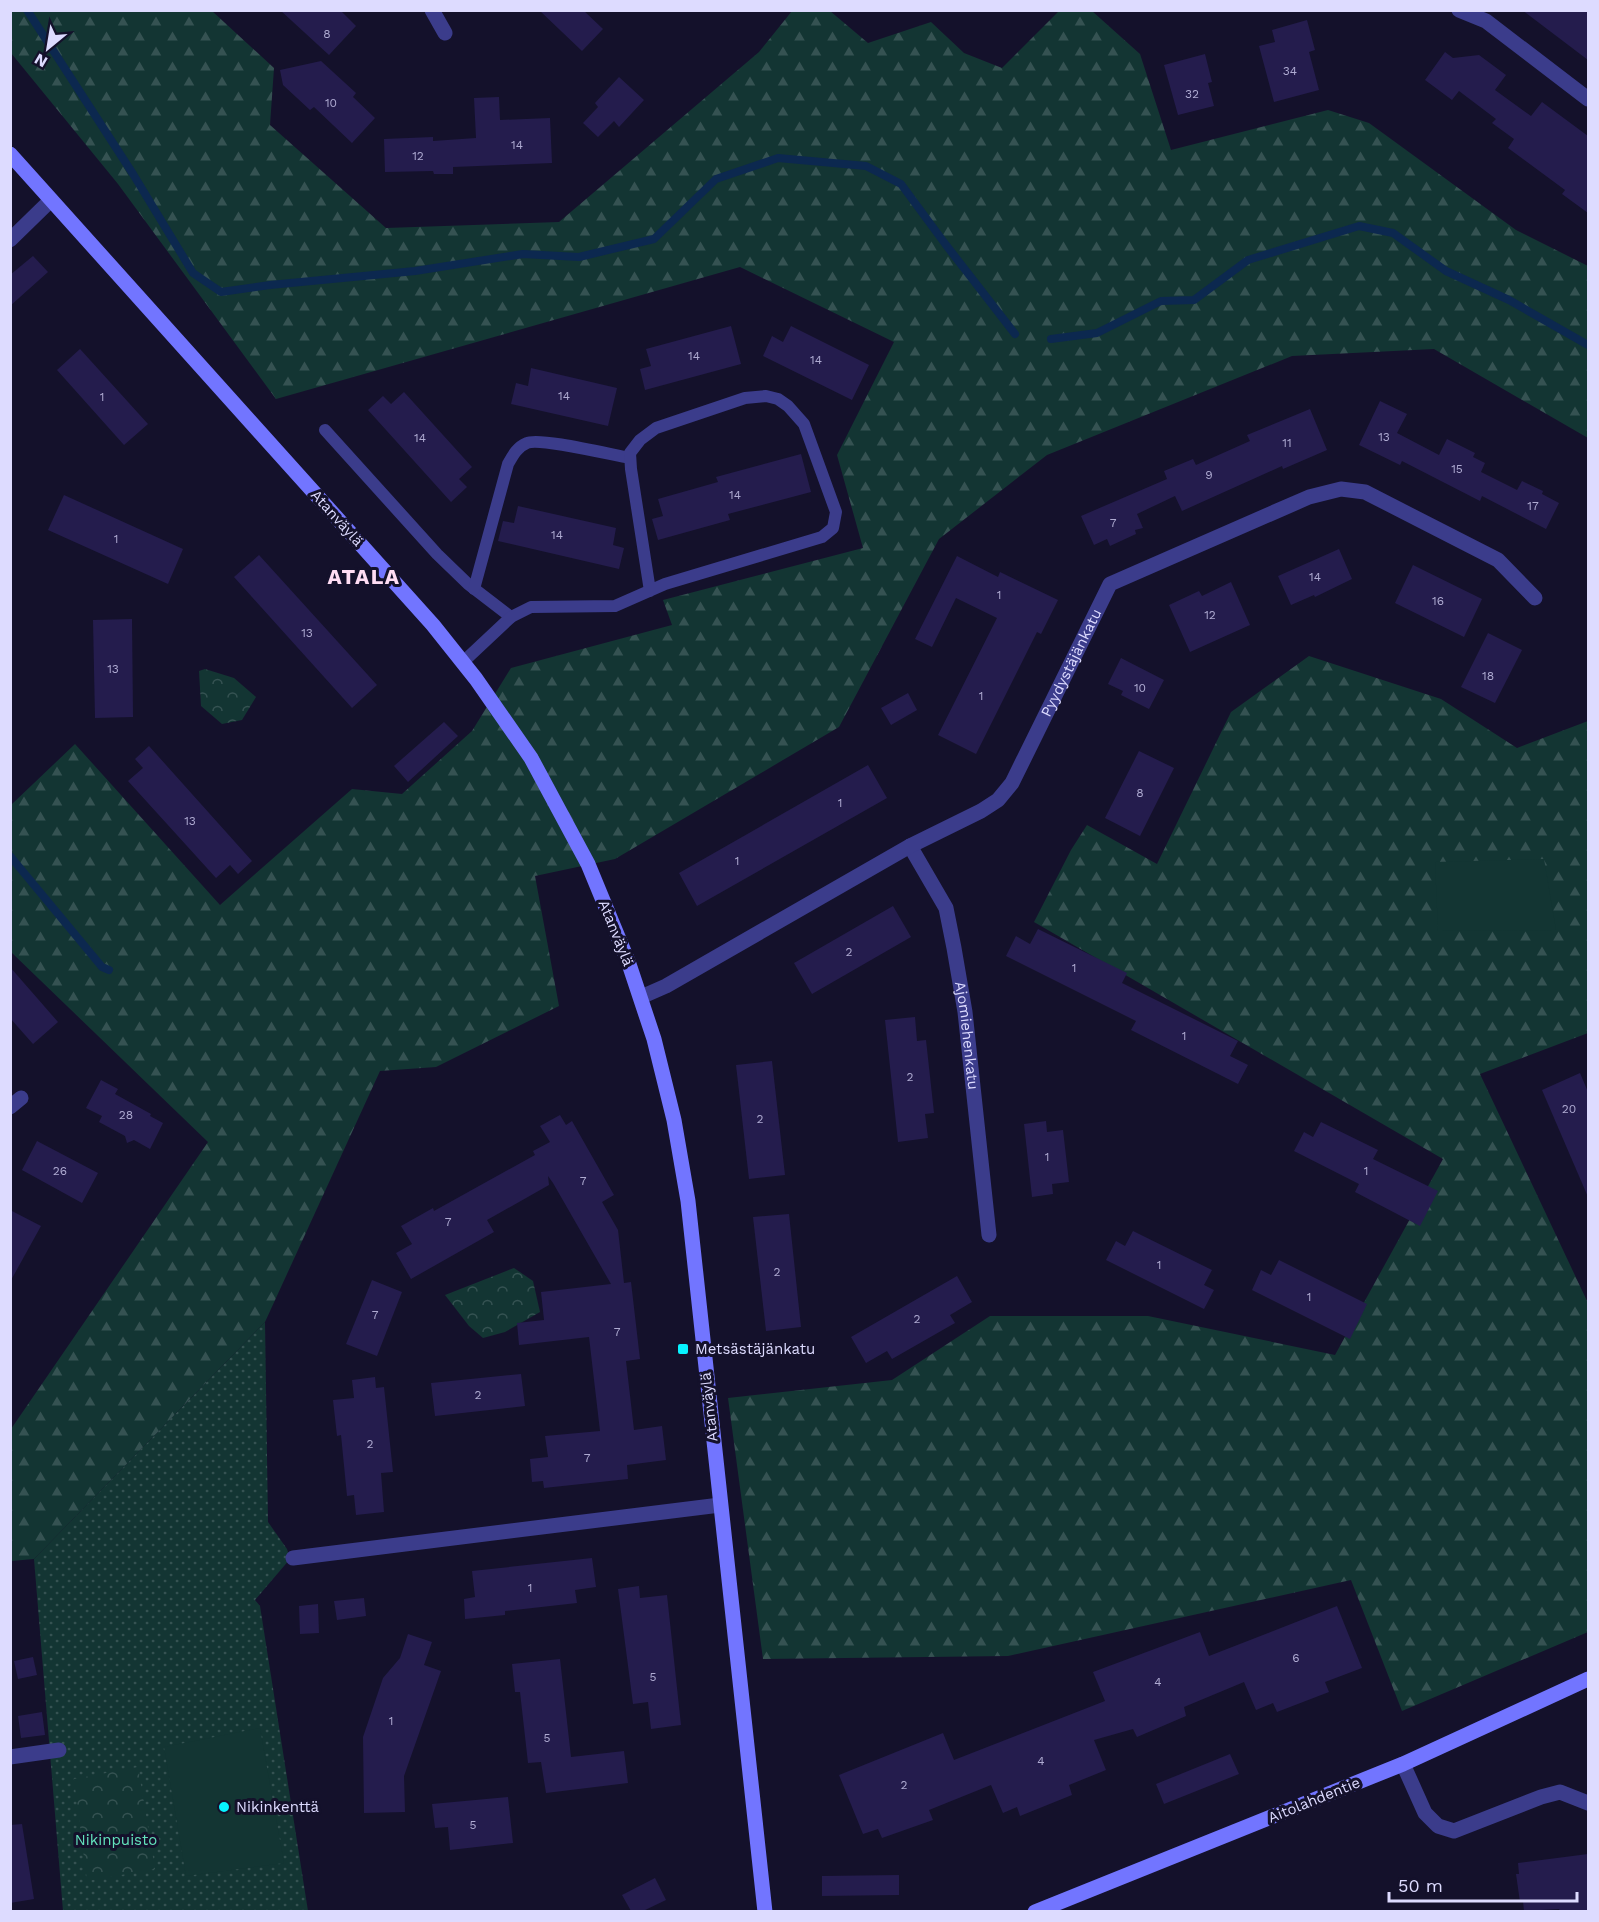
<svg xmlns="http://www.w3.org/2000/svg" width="1599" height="1922" font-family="'Work Sans',sans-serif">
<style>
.grass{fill:url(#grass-dots)}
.forest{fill:url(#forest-firs)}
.park{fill:url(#park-crowns)}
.pitch{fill:#133533}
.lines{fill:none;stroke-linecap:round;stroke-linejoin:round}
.stream{stroke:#0c284f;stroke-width:8}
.building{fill:#241c4d}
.lane{stroke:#3b3c8b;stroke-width:12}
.street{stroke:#3b3c8b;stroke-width:15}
.secondary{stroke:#7275ff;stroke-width:15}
.poi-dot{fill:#07f3ff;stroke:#14112b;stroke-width:2}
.labels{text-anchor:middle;stroke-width:6;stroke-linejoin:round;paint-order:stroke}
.number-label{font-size:12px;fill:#afabd2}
.street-label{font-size:15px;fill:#dddbff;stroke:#14112b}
.poi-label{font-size:15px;fill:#dddbff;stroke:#14112b;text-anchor:start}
.park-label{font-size:15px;fill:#63e3bc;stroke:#14112b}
.district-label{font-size:21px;font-weight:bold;letter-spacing:1.5px;fill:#ffddf4;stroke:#14112b}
</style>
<defs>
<pattern id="grass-dots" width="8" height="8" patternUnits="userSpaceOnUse" patternTransform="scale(1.5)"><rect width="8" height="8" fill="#133533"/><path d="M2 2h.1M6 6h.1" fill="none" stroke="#355252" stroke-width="1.8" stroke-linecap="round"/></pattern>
<pattern id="forest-firs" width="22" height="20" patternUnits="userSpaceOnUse" patternTransform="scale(1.5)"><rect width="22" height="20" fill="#133533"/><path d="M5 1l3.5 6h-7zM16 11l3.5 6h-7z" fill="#355252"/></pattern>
<pattern id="park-crowns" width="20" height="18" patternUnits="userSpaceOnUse" patternTransform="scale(1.5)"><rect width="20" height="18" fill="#133533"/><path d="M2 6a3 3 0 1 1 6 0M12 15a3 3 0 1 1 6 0" fill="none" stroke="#355252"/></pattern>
</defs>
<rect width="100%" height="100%" fill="#14112b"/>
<polygon class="grass" points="265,1322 268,1522 287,1549 290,1559 255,1600 260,1606 308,1911 63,1911 34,1559"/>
<g class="forest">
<polygon points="11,11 212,11 274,68 270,125 386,228 559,222 759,52 792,11 830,11 868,43 931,22 964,53 1002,68 1059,11 1092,11 1140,54 1171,150 1328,110 1369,123 1516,230 1588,266 1588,438 1434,349 1292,356 1047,455 939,539 839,727 615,859 535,876 559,1006 436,1067 380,1071 265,1322 34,1559 11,1561 11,1429 208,1142 11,952 11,805 75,744 220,905 352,789 402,794 472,731 511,668 672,625 663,600 863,548 837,455 894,342 740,267 276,399 118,184 11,53"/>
<polygon points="1309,656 1441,699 1517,748 1588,721 1588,1033 1480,1074 1588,1303 1588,1632 1402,1711 1351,1580 1008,1656 763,1659 728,1398 892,1380 990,1316 1148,1316 1335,1355 1443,1159 1034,922 1071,850 1087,825 1157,864 1231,712"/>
</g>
<g class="park">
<polygon points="205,669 234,678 256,697 242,720 222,724 201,706 199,671"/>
<polygon points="514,1268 533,1281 540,1312 505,1332 483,1338 469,1326 445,1295"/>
<polygon points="138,1767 155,1869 87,1881 74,1779"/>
</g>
<g class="pitch">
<polygon points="1544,859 1556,930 1438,931 1435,862"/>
<polygon points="260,1728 284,1863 186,1876 164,1747"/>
</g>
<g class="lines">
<g class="stream">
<polyline points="27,10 133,174 193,273 221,292 270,285 415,271 523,254 579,257 654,239 716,179 778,158 866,166 901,184 946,245 1015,334"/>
<polyline points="1051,339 1097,333 1161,301 1194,300 1248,260 1359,226 1393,233 1446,271 1509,300 1588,345"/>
<polyline points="10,856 102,967 109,970"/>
</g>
</g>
<g class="building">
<polygon points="280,10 340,10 356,26 329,55"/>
<polygon points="539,10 583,10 603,29 582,51"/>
<polygon points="1522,10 1588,10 1588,60"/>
<polygon points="1307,20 1315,50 1309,52 1319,90 1274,102 1259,46 1275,42 1272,30"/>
<polygon points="1445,52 1453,58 1479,55 1506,75 1495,90 1531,116 1542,102 1588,136 1588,213 1562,194 1565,190 1508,148 1514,139 1492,123 1496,119 1459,91 1452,100 1425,80"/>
<polygon points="1205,54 1212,82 1208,83 1214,106 1178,115 1164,65"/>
<polygon points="321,61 356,93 353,97 375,118 352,143 314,107 310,110 283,85 280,70"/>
<polygon points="619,77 644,100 619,127 614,121 598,137 583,123 598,107 595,103"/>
<polygon points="499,97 500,120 550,118 552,163 453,167 453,174 434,174 433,171 385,172 384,139 433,137 433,141 476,138 474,98"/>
<polygon points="33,256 48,272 10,306 10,275"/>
<polygon points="731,326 741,364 645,390 640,369 651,366 646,349"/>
<polygon points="791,326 869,365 852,400 763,356 772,336 783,342"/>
<polygon points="80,349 148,424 124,445 57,370"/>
<polygon points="531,368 617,388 608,426 511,404 516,383 528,386"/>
<polygon points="404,392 472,467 459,479 467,487 451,502 368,410 383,396 391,404"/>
<polygon points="1380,401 1407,414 1397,433 1439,455 1447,439 1475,453 1473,457 1485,463 1481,472 1517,490 1522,481 1543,491 1542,494 1559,503 1546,529 1482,496 1480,501 1402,461 1400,465 1359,445"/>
<polygon points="1310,409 1327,450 1283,469 1282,466 1182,511 1175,496 1137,514 1143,528 1135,530 1136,534 1110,546 1107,539 1094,545 1081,516 1167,479 1164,471 1193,459 1196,465 1250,441 1247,435"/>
<polygon points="801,454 811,492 728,514 730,520 658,540 652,519 663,516 658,499 718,482 716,477"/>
<polygon points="64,495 183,549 168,584 48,530"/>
<polygon points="518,506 616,528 613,545 624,548 619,569 498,541 503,521 514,523"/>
<polygon points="1339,549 1352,579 1315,597 1314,595 1291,605 1278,576"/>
<polygon points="259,555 377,685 352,708 234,577"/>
<polygon points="957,556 998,577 1000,572 1058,600 1041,634 1037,632 976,754 938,735 997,618 956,598 932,647 915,639"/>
<polygon points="1413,565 1482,599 1464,637 1395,603"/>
<polygon points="1231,582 1250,625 1190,652 1169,605 1199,591 1202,596"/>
<polygon points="132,619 133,717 95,718 93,620"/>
<polygon points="1488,633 1522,650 1495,703 1461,687"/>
<polygon points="1121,658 1164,680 1149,709 1121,695 1123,691 1108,684"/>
<polygon points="908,693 917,710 891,725 881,708"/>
<polygon points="444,722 458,736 408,782 394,766"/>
<polygon points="149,746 252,861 238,874 230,865 216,878 128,781 143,768 135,759"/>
<polygon points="1139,751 1174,768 1140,836 1105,818"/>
<polygon points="868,765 887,798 697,906 679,873"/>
<polygon points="893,906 911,937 812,994 794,963"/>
<polygon points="1038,929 1127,973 1122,983 1238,1041 1230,1056 1248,1065 1238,1084 1131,1030 1136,1021 1006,956 1016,936 1030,944"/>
<polygon points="10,967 58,1022 33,1044 10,1018"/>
<polygon points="915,1017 917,1041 926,1040 934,1113 925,1114 928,1138 898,1142 885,1020"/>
<polygon points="772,1061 785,1175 749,1179 736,1065"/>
<polygon points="1580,1073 1588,1092 1588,1197 1542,1090"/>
<polygon points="101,1080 118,1089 115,1094 151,1114 150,1116 163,1123 150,1149 134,1140 127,1143 125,1136 99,1122 102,1116 86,1108"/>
<polygon points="560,1115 566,1125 572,1121 614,1195 602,1202 618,1230 624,1283 631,1282 640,1359 626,1361 634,1430 662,1426 666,1460 627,1465 628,1479 544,1488 543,1481 532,1482 530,1459 548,1457 545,1436 600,1431 589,1337 519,1345 517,1323 544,1320 541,1292 611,1284 553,1183 548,1176 549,1185 487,1220 494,1232 411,1279 396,1253 412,1244 401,1226 433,1208 434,1211 535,1155 533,1151 550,1142 540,1126"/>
<polygon points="1046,1121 1047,1132 1063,1130 1069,1182 1052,1184 1053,1194 1032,1197 1024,1124"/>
<polygon points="1321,1122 1378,1150 1373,1159 1438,1191 1420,1226 1355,1192 1359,1184 1294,1151 1304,1132 1313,1137"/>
<polygon points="37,1141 98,1173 82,1203 22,1170"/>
<polygon points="10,1210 41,1226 10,1282"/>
<polygon points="789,1214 801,1327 766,1331 753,1217"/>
<polygon points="1133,1231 1212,1270 1204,1285 1214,1290 1204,1309 1106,1260 1116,1241 1125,1246"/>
<polygon points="1279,1260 1367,1304 1350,1339 1252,1290 1261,1270 1271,1275"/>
<polygon points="957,1276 972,1302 950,1315 955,1323 892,1359 887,1351 866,1363 851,1337"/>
<polygon points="372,1280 402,1292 377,1356 346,1344"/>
<polygon points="521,1374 525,1406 435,1416 431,1383"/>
<polygon points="375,1377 376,1388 384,1387 393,1472 381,1473 384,1512 356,1515 354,1495 347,1496 341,1435 337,1436 333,1400 354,1398 352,1380"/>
<polygon points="592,1558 596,1587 575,1590 577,1603 505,1611 505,1615 465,1619 464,1599 475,1597 472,1571"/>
<polygon points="639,1586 640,1598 667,1595 681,1725 651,1729 648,1702 633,1704 618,1589"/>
<polygon points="364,1598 366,1616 337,1620 334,1601"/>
<polygon points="318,1604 319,1633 300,1634 299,1606"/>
<polygon points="1337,1606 1362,1668 1325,1682 1329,1692 1277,1712 1273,1703 1256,1710 1244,1682 1184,1707 1186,1716 1137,1737 1133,1729 1094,1740 1106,1770 1069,1785 1072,1795 1020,1816 1017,1807 1003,1813 991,1785 929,1810 933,1820 882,1838 878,1829 863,1834 839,1775 943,1733 954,1760 1105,1701 1093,1672 1200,1632 1209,1656"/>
<polygon points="408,1634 432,1642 424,1665 441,1671 404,1776 405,1812 364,1813 363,1737 383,1678 400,1658"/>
<polygon points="33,1657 37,1675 18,1679 14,1661"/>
<polygon points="560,1659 571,1757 624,1751 628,1783 546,1793 541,1762 528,1763 520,1692 515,1692 512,1664"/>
<polygon points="42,1712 45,1735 21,1738 18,1716"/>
<polygon points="1230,1754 1239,1774 1164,1804 1156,1784"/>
<polygon points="508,1797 513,1843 450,1850 448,1827 435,1828 432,1804"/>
<polygon points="22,1824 34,1899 10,1903 10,1825"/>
<polygon points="1588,1854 1588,1911 1560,1911 1559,1909 1524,1911 1523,1901 1520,1902 1516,1874 1519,1874 1518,1863"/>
<polygon points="899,1875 899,1895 822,1896 822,1876"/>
<polygon points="655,1878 666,1900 643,1911 631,1911 622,1895"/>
</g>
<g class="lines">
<g class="lane">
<polyline points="325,430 437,554 468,584 511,617"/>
<path d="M474,589l34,-125c5,-9 9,-17 19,-21 12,-6 85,12 103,15"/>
<polyline points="463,662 511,617 531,607 615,606 665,584 822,537 833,528 836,512 804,424 788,406 778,399 766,396 745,398 656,428 640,440 630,453 631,469 650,591"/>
</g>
<g class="street">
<polyline points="432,10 445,33"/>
<polyline points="1459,10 1486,21 1588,99"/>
<polyline points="10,240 51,200"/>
<path id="s1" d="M910,846l36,62 8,40 11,64 24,223"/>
<path id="s2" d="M641,997l25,-11 244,-140 71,-35 17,-11 14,-17 98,-199 199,-87 32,-8 24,3 133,68 37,38"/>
<polyline points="10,1107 21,1098"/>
<polyline points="293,1558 720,1505"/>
<polyline points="10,1757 59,1750"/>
<polyline points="1403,1764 1425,1813 1438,1826 1454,1831 1541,1797 1560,1792 1588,1803"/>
</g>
<g class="secondary">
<polyline points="10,154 433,625 476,679 531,758 588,864 628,961 654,1039 674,1120 688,1201 765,1912"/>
<polyline points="1035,1912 1403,1764 1588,1679"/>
</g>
</g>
<g class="poi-dot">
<rect x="677" y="1343" width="12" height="12" rx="3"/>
<circle cx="224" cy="1807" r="6"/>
</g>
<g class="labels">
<g class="number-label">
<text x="327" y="38">8</text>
<text x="1290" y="75">34</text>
<text x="1192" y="98">32</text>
<text x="331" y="107">10</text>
<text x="517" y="149">14</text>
<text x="418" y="160">12</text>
<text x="694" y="360">14</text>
<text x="816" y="364">14</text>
<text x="564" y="400">14</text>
<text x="102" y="401">1</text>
<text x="1384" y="441">13</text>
<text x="420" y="442">14</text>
<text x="1287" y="447">11</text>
<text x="1457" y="473">15</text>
<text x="1209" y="479">9</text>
<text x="735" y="499">14</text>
<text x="1533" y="510">17</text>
<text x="1113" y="527">7</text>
<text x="557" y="539">14</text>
<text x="116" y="543">1</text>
<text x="1315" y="581">14</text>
<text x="999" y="599">1</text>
<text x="1438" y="605">16</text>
<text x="1210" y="619">12</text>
<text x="307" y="637">13</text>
<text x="113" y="673">13</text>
<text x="1488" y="680">18</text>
<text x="1140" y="692">10</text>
<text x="981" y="700">1</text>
<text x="1140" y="797">8</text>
<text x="840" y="807">1</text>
<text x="190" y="825">13</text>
<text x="737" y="865">1</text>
<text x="849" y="956">2</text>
<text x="1074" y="972">1</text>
<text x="1184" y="1040">1</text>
<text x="910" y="1081">2</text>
<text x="1569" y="1113">20</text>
<text x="126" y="1119">28</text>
<text x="760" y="1123">2</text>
<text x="1047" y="1161">1</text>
<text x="60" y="1175">26</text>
<text x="1366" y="1175">1</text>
<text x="583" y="1185">7</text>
<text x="448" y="1226">7</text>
<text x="1159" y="1269">1</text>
<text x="777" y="1276">2</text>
<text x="1309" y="1301">1</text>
<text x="375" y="1319">7</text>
<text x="917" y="1323">2</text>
<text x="617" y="1336">7</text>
<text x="478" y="1399">2</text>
<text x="370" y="1448">2</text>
<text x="587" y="1462">7</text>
<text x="530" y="1592">1</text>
<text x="1296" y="1662">6</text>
<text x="653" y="1681">5</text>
<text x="1158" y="1686">4</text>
<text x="391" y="1725">1</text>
<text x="547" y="1742">5</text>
<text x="1041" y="1765">4</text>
<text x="904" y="1789">2</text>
<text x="473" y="1829">5</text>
</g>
<g class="street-label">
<text transform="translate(337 518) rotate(48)" y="5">Atanväylä</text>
<text dy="5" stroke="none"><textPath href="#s2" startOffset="564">Pyydystäjänkatu</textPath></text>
<text transform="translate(616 933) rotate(68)" y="5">Atanväylä</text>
<text dy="5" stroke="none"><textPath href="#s1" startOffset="201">Ajomiehenkatu</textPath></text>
<text transform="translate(709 1407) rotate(-96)" y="5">Atanväylä</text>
<text transform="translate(1314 1800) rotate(-22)" y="5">Aitolahdentie</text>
</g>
<g class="poi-label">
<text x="695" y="1354">Metsästäjänkatu</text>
<text x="236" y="1812">Nikinkenttä</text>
</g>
<g class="park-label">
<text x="116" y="1845">Nikinpuisto</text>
</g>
<g class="district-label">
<text x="364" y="584">ATALA</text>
</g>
</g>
<rect width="1599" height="1922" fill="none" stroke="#dddbff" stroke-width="24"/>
<g transform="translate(48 48) rotate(210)" stroke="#14112b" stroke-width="4.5" paint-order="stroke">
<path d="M0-4.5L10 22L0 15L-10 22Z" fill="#dddbff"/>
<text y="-9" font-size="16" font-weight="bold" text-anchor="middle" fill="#dddbff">N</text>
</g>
<path d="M1389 1892v9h188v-9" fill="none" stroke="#dddbff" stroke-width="3"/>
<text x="1398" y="1892" font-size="18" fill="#dddbff" stroke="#14112b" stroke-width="4.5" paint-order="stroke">50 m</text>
</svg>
